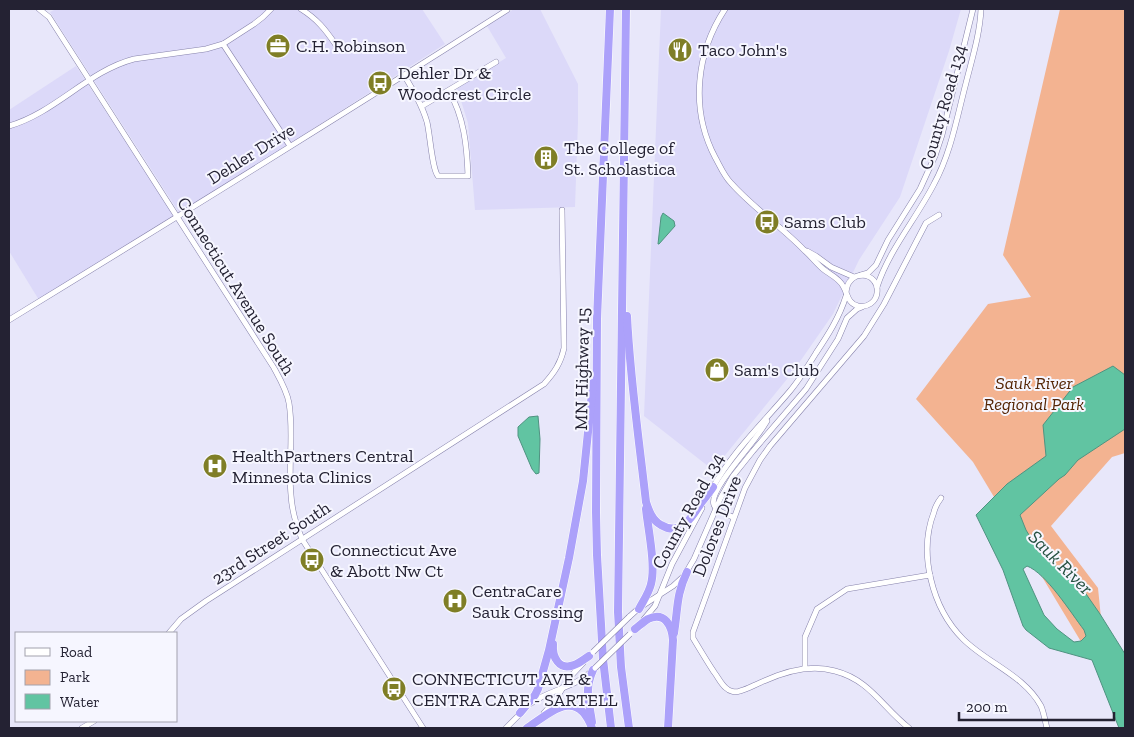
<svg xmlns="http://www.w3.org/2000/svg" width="1134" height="737" font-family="'Zilla Slab',serif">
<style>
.built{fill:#dcd9f9}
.green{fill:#f3b391}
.water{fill:#61c4a2;stroke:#4f9381;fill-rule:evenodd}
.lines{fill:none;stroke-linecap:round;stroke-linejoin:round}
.minor-casing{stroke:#8682ab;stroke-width:6}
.highway-casing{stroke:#fff;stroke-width:9}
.minor{stroke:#fff;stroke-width:5}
.highway{stroke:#aca1fa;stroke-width:8}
.minor-bridge-casing{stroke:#8682ab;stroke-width:6;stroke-linecap:butt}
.minor-bridge{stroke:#fff;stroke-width:5}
.labels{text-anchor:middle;stroke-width:4;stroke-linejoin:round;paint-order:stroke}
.poi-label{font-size:18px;fill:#242233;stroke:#f6f6ff;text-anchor:start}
.street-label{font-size:18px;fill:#242233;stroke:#f6f6ff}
.park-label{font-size:18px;font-style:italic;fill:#552505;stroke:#f6f6ff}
.water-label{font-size:19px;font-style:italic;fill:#265142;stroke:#f6f6ff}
</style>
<rect width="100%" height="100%" fill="#e8e7fa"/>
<g class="built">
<polygon points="56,9 422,9 445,44 180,214 50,12"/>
<polygon points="514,9 540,9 578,84 578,122 575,207 475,210 468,123 457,88 506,58 487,26"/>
<polygon points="661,9 961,9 949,51 900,197 859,260 833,314 792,373 713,470 644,416"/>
<polygon points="76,66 174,216 39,300 9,251 9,110"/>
</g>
<polygon class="green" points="1060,9 1125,9 1125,453 1112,457 1051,526 1098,588 1101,618 1092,660 973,462 916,399 988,304 1031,297 1003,255"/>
<g class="water">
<polygon points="663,213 674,221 675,226 659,244 658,244 661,217"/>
<path d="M1113,366l12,9v54l-47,31 -13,15 -6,4 -39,36 6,15 11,18 7,9 27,21 13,13 16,23 25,40v74h-6l-27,-68 -43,-12 -23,-18 -3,-4 -20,-56 -27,-55 31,-31 39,-28 -3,-31 30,-38zM1027,566c19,7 44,47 57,64l2,6 -5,5 -7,1 -17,-13 -13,-14 -21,-46z"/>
<polygon points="538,416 540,439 539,473 536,474 532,469 518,436 518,427 529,417"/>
</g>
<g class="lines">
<defs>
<g id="minor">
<path d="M39,9l10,8 225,351c6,11 13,23 15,35 5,31 -1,62 2,92 1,16 5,30 11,44l121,189"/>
<path d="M301,9c16,10 24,20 35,36"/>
<path d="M725,9c-29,44 -35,100 -10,148 5,9 9,19 16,26 22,25 50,43 73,67 7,6 12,13 19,19 6,5 16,9 20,17 5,8 4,17 15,20 9,2 18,-4 19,-13 3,-22 -30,-25 -31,0"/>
<polyline points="223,44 290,146"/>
<path d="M404,75c9,15 18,30 23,47 3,12 5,47 11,54h30c-1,-30 -4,-59 -19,-85"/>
<polyline points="422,106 496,62"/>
<path d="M9,126c46,-13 79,-55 125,-67l72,-10 17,-5 31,-20 9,-7 8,-8"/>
<polyline points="807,251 816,256 831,267 854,277"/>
<polyline points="861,275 868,273 876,265 888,240 920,189 935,156 942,135 973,9"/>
<path d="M877,287c12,-37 39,-68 57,-103 17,-31 23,-67 32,-101 6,-24 14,-49 15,-74"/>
<path d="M9,320c167,-102 333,-205 498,-310l-1,-1"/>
<path d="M712,489c20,-37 51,-66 78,-98 10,-12 18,-25 26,-38 12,-18 23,-35 30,-57"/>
<path d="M941,498c-3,4 -6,9 -7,14 -16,41 -2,96 29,127 24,24 61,36 78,67 3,7 4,15 6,22"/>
<path d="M733,517c-5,-2 -17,-6 -19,-12 -6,-13 34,-56 42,-68 4,-5 8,-11 11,-16"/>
<polyline points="629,617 639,608 673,586 684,576 694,559 721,497 733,476 753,451 806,389 838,339 847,318 857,309 862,307"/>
<polyline points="644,619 655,606 672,564 702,508"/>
<path d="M169,633l12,-14 25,-18 338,-217c10,-11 17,-21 20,-36l-2,-138"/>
<polyline points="805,668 805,637 817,609 847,589 930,575"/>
<path d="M530,704c18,-14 44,-16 61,-32"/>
<polyline points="544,713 554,702 569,678 583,663"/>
<polyline points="82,728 94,721"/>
<polyline points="506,728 522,712"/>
<path d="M909,728c-27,-21 -39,-48 -74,-57 -24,-7 -49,0 -71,10 -8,3 -16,8 -24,10 -5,2 -11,0 -14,-3 -5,-4 -8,-11 -12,-16 -6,-9 -12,-19 -18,-29l-3,-5v-6l52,-144 15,-28 10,-14 94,-110 20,-32 42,-81 13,-8"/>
</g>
<g id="highway">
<polyline points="610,9 597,319 596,512 597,555 603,659 611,728"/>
<polyline points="626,9 618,612 621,667 629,728"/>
<path d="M627,316c3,62 12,124 19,186 3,9 6,18 15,23 20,12 31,-8 40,-22 4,-5 8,-10 12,-16"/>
<path d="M639,609c4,-8 10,-16 12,-25 5,-19 -3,-55 -5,-75"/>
<path d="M635,629c4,-3 8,-7 13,-10 17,-8 24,7 25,21l-5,88"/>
<path d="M674,633c4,-24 2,-38 13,-61"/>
<path d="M553,644c-1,13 6,27 21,21 6,-2 10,-6 15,-9"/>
<polyline points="520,713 535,695 538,689 549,650 569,558 583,481 593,383"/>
<path d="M592,722c-3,-21 -8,-32 1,-52"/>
<path d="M527,728c24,-16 50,-41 65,0"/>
</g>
</defs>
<use href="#minor" class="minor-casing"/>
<use href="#highway" class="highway-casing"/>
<use href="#minor" class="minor"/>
<use href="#highway" class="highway"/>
<defs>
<g id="minor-bridge">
<polyline points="593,652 629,617"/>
<polyline points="595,668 630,634"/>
</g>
</defs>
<use href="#minor-bridge" class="minor-bridge-casing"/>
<use href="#minor-bridge" class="minor-bridge"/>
</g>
<defs>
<symbol id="office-disc" viewBox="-11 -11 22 22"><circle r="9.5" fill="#7f7e26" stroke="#f6f6ff"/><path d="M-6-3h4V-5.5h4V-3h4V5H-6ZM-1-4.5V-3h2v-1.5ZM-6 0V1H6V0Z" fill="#fff"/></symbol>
<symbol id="restaurant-disc" viewBox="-11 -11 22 22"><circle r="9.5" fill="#7f7e26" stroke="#f6f6ff"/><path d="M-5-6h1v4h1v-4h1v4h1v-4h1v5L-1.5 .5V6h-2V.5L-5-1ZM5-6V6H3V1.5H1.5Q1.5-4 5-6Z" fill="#fff"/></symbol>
<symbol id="bus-disc" viewBox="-11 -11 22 22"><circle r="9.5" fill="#7f7e26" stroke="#f6f6ff"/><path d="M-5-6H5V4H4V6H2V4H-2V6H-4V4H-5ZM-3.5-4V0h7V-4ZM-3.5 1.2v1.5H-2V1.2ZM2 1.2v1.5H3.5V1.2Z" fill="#fff"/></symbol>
<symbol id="building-disc" viewBox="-11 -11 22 22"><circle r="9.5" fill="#7f7e26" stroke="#f6f6ff"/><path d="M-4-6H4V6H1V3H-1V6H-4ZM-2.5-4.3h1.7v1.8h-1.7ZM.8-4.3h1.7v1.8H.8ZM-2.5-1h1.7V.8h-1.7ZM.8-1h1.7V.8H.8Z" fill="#fff"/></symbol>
<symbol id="shop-disc" viewBox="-11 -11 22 22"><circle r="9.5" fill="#7f7e26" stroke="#f6f6ff"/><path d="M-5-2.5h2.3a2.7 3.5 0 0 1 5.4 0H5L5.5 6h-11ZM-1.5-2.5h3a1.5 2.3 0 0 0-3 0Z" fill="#fff"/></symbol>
<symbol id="hospital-disc" viewBox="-11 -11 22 22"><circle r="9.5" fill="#7f7e26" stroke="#f6f6ff"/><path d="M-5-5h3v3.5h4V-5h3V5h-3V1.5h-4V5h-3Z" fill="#fff"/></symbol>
</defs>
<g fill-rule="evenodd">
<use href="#office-disc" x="264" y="32" width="28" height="28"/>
<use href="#restaurant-disc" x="666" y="36" width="28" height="28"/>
<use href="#bus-disc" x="366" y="69" width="28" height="28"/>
<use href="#building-disc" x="532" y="144" width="28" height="28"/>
<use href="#bus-disc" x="753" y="208" width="28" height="28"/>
<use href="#shop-disc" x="703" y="356" width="28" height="28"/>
<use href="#hospital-disc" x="201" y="452" width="28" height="28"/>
<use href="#bus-disc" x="298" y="546" width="28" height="28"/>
<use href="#hospital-disc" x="441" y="587" width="28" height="28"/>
<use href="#bus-disc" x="380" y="675" width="28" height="28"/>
</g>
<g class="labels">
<g class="poi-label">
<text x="296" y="52">C.H. Robinson</text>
<text x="698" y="56">Taco John's</text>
<text x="398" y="79">Dehler Dr &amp;<tspan x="398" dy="21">Woodcrest Circle</tspan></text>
<text x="564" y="154">The College of<tspan x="564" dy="21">St. Scholastica</tspan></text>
<text x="784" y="228">Sams Club</text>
<text x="734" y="376">Sam's Club</text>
<text x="232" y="462">HealthPartners Central<tspan x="232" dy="21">Minnesota Clinics</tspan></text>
<text x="330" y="556">Connecticut Ave<tspan x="330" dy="21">&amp; Abott Nw Ct</tspan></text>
<text x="472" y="597">CentraCare<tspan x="472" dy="21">Sauk Crossing</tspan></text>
<text x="412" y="685">CONNECTICUT AVE &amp;<tspan x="412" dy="21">CENTRA CARE - SARTELL</tspan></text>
</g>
<g class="street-label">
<text transform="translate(943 107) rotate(-74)" y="6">County Road 134</text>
<text transform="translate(251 154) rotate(-32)" y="6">Dehler Drive</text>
<text transform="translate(236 286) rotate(58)" y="6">Connecticut Avenue South</text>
<text transform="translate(582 369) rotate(-89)" y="6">MN Highway 15</text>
<text transform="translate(688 511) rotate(-61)" y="6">County Road 134</text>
<text transform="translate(717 526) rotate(-69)" y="6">Dolores Drive</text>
<text transform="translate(271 543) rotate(-33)" y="6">23rd Street South</text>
</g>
<g class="park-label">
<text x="1034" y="389">Sauk River<tspan x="1034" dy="21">Regional Park</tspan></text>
</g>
<g class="water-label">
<text transform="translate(1061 562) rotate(45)" y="7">Sauk River</text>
</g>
</g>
<rect width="1134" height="737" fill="none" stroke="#242233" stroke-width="20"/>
<rect x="15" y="632" width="162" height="90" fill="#f6f6ff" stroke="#a2a1ad"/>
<rect x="25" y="648" width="25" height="8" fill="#ffffff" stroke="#a2a1ad"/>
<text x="60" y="657" font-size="15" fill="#242233">Road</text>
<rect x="25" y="670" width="25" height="15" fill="#f3b391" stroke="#a2a1ad"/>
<text x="60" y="682" font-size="15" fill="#242233">Park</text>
<rect x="25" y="694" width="25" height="15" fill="#61c4a2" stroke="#a2a1ad"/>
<text x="60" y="707" font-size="15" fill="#242233">Water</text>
<path d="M959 712v8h155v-8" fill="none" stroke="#242233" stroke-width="2.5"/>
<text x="966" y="712" font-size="15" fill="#242233" stroke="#f6f6ff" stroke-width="4" paint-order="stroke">200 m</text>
</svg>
